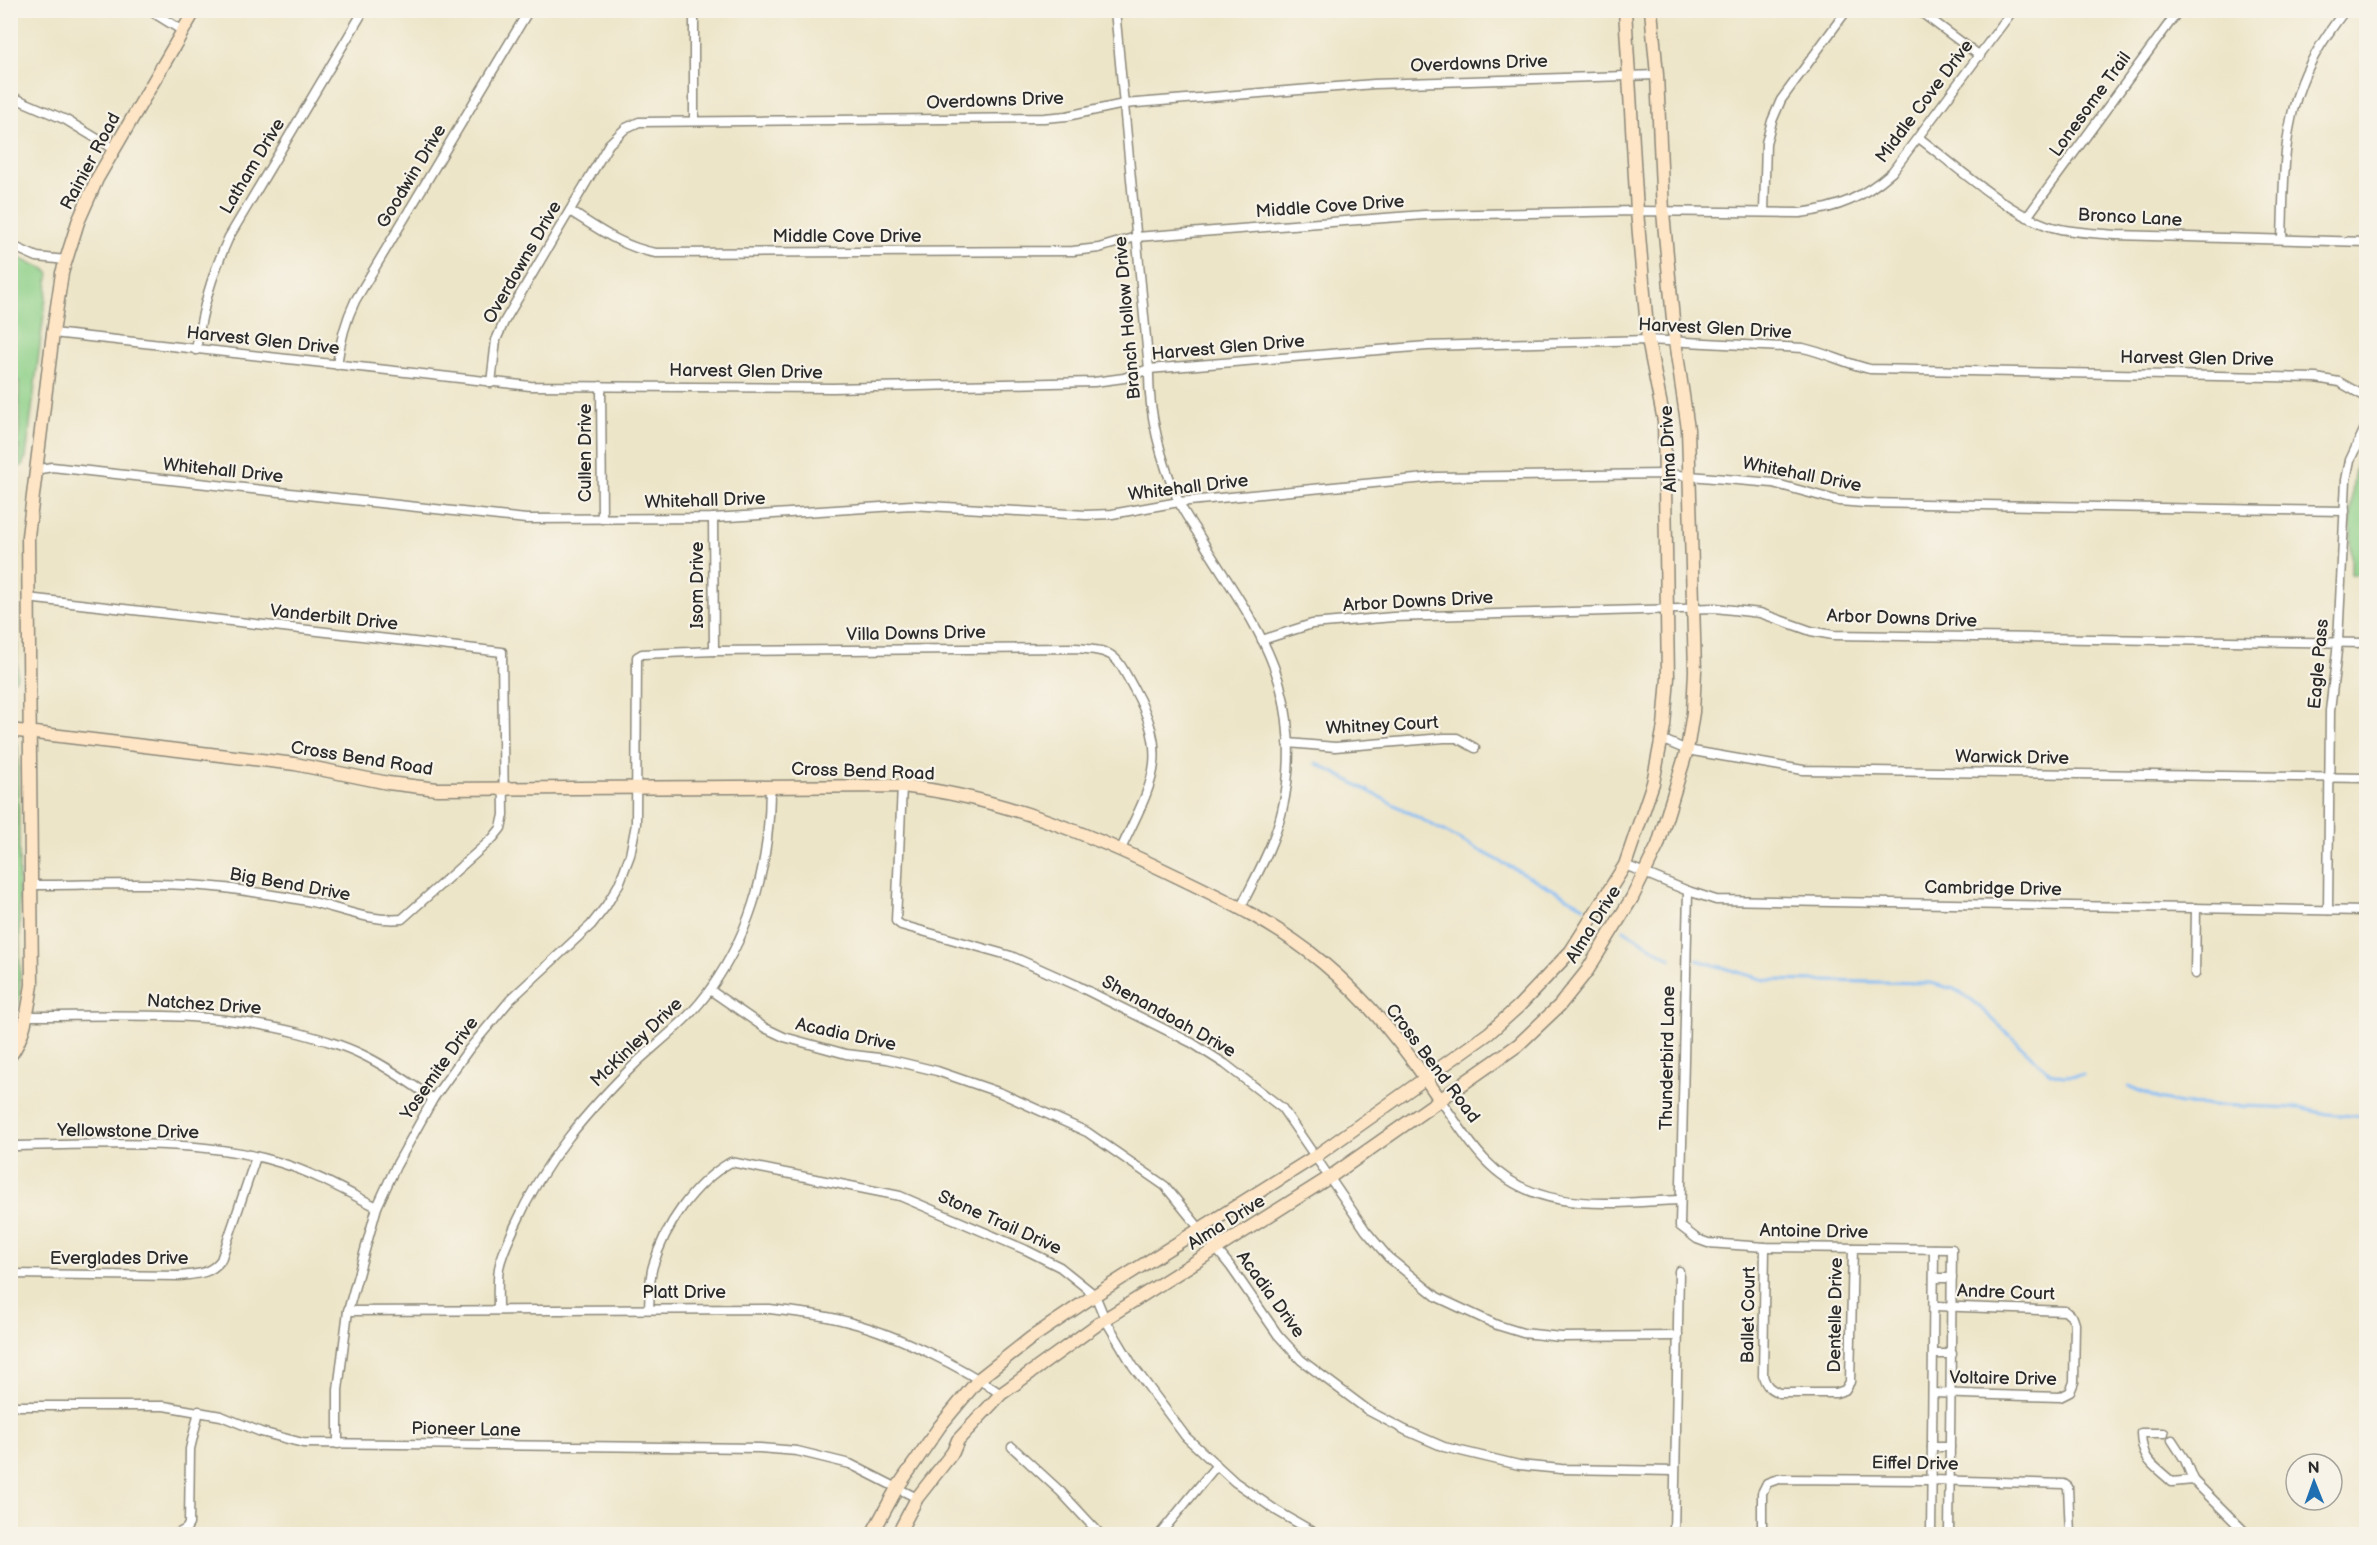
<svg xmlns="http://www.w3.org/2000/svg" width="2377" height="1545" font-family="'Balsamiq Sans',sans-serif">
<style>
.green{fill:#8ed088;stroke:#5c7e5a;stroke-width:1.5}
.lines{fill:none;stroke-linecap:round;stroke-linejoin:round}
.stream{stroke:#85bcf5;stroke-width:3}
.street-casing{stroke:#8c887a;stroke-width:11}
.secondary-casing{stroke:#8c887a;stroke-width:15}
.street{stroke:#fff;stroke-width:8}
.secondary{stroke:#fde5c5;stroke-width:12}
.labels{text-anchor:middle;stroke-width:4.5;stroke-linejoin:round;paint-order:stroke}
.street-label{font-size:18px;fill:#2b2b2b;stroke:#f7f3e8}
</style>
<rect width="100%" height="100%" fill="#f7f3e8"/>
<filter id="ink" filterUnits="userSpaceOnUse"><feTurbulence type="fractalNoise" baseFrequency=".0167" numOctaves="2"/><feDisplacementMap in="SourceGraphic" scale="12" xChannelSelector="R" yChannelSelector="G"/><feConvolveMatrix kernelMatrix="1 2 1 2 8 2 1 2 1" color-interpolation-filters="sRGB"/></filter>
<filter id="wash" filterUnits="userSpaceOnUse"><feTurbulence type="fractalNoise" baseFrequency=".008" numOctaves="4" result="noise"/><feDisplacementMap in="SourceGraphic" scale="24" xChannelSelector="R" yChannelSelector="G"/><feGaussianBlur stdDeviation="1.35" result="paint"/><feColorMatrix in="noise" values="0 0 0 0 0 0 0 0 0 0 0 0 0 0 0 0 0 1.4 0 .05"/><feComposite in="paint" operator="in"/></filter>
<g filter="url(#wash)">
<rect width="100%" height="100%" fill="#ede5c8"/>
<g class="green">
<polygon points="11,255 45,269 49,273 26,457 23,462 24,464 18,468 10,464 19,461 19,446 11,446 11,438 19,438 19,381 10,381"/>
<path d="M2366,439v136l-15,-1c1,-37 -5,-103 15,-135z"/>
<polygon points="10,540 17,544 17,675 15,680 10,679"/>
<polygon points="11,741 16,742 18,747 20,997 18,1007 11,1010"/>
</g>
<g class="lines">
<g class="stream">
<polyline points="1316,763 1584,906"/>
<polyline points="1624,930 1671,959"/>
<polyline points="1697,960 1765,980 1930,983 1954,989 1972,1000 2050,1073 2063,1076 2083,1075"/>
<polyline points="2128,1086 2159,1099 2181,1104 2300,1108 2327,1114 2366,1117"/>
</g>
</g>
</g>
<g filter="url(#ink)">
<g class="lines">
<defs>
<g id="street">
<polyline points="149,10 183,31"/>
<polyline points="694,10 694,121"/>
<path d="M1115,10l34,359c-1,43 12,93 30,133 5,12 14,23 21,35 25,42 57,84 74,130 17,44 19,99 8,144 -8,34 -26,65 -41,96"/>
<polyline points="1918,10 1980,56"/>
<polyline points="10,96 66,120 114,149"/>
<path d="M1919,138c37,28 89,76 133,89 21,6 43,6 64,8l250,7"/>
<path d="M570,211c27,17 54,37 86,42l417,-2 26,-3 37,-11 288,-22 213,-4 163,2c39,-5 62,-15 92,-41l121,-162"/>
<polyline points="1764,212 1766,143 1772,121 1781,100 1847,10"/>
<polyline points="2027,217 2179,10"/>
<path d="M2282,239c2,-53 0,-107 20,-157 10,-26 26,-49 43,-72"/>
<polyline points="10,245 37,257 66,260"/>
<path d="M53,333l477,53 303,2 261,-6 30,-4 25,-9 278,-23 221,-6 155,8c23,5 44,16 67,21l446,9 23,4 27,15"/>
<path d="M196,350c7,-44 15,-73 33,-113l135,-227"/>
<path d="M337,365c3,-23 8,-43 18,-64l174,-291"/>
<polyline points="491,383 496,340 504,322 609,144 626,128 639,122 1044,118 1067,116 1124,104 1374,84 1657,75"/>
<polyline points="601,386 602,519"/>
<polyline points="35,470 52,467 526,519 713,518 911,505 1086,515 1112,514 1179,502 1436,477 1666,474 1773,483 1839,501 1864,503 2345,511"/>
<polyline points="713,518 714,651"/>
<path d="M27,598l475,54 2,163 -3,13 -8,10 -91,81c-31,3 -61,-10 -90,-17 -29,-6 -58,-10 -87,-14 -63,-7 -129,-3 -193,-3"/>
<polyline points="1262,640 1312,624 1393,617 1715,608 1760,613 1811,631 1833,635 2366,643"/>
<polyline points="1661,739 1687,750 1803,770 2366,778"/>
<polyline points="1288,743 1335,747 1444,738 1457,738 1475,748"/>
<polyline points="902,786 896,921 901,925 1011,956 1076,985 1192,1043 1225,1064 1282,1108 1366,1231 1388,1257 1437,1297 1497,1325 1523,1333 1561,1337 1678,1336"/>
<polyline points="1625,865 1688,891 1716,900 2366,911"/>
<polyline points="1688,891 1680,1226 1697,1239 1708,1243 1765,1247 1952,1249 1949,1534"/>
<polyline points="2328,910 2330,711 2338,642 2346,480 2350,460 2366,426"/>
<polyline points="2195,974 2196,908"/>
<polyline points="710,990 765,1028 784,1037 846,1054 887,1059 937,1071 1001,1093 1087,1132 1165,1186 1231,1267 1278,1335 1301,1360 1369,1411 1405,1430 1444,1447 1519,1465 1561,1469 1674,1471"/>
<path d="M27,1016c92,0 182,-6 272,17 22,6 44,12 64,22 25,12 47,28 70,44"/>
<path d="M1441,1101c14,19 27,41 44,59 53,56 125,42 195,40"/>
<path d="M10,1146c85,-1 190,-9 271,17 33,10 64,28 96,44"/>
<path d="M1765,1247l-2,129c3,10 7,13 16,17h57l9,-3 5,-8 3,-134"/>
<path d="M10,1274l170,2c18,-2 30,-2 41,-16l35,-103"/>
<polyline points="1934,1278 1952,1278"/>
<path d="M649,1308c1,-14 0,-29 4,-42 12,-41 41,-83 78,-104l169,34 126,54 34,17 35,28 10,24 28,47 53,71 49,45 42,29 40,23"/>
<path d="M498,1309c0,-13 -1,-28 1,-41 3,-15 10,-28 16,-42 28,-64 73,-116 122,-164 26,-24 54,-44 74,-74 43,-61 59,-128 59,-202"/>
<path d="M348,1311l422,-2c27,3 55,6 82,14 46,12 110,44 149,71"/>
<polyline points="1934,1354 1952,1354"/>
<polyline points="1933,1393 2060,1397 2070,1392 2074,1382 2075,1324 2073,1318 2065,1311 1935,1306"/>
<polyline points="10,1406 164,1406 221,1416 261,1432 303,1443 760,1448 797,1451 850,1464 917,1498"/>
<path d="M2164,1433h-23c1,29 12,31 31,49l21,-2"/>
<polyline points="2172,1440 2185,1460 2193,1480 2247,1534"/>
<path d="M338,1444v-54l10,-79 29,-104 19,-41 37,-67 36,-50 42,-50 80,-74 15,-19 13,-22 11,-29 6,-31 1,-167 5,-3 72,-3 361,-3c41,3 40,6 59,41 38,69 17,95 -13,160"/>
<polyline points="1012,1447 1061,1492 1100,1534"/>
<polyline points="1932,1447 1950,1447"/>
<polyline points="177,1534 186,1529 189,1524 190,1449 199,1411"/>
<polyline points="1160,1534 1216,1466"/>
<polyline points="1674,1534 1679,1271"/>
<polyline points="1762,1534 1762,1493 1767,1483 1778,1479 1932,1480 2064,1484 2068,1487 2070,1534"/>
<polyline points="1931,1534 1934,1249"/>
</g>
<g id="secondary">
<path d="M10,730l285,34 93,19 49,6 465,-3c98,11 188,48 276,91 50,24 101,49 145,86 47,39 84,87 118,138"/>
<path d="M10,1056c15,-19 18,-48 22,-71l-4,-449 25,-203 9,-60 16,-51 19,-43 98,-169"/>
<polyline points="872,1534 897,1488 940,1426 979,1379 1031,1338 1095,1295 1316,1156 1489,1033 1519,1006 1571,951 1625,865 1653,783 1664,726 1668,678 1664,421 1648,340 1637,211 1625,10"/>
<polyline points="898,1534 917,1498 953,1452 958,1440 1001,1394 1105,1319 1330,1177 1518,1045 1559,1006 1587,971 1632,898 1658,845 1687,750 1693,712 1695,671 1688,429 1675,341 1663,212 1657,75 1651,10"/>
</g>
</defs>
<use href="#street" class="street-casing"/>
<use href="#secondary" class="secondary-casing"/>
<use href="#street" class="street"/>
<use href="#secondary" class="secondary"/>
</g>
</g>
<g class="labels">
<g class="street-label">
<text transform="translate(1479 63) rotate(-2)" y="6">Overdowns Drive</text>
<text transform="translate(995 100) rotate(-2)" y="6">Overdowns Drive</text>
<text transform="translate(1924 101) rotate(-53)" y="6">Middle Cove Drive</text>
<text transform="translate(2090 104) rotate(-54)" y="6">Lonesome Trail</text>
<text transform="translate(90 161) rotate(-62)" y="6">Rainier Road</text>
<text transform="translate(252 166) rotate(-59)" y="6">Latham Drive</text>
<text transform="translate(411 176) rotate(-59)" y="6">Goodwin Drive</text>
<text transform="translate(1330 206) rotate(-4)" y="6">Middle Cove Drive</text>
<text transform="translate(2130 217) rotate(3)" y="6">Bronco Lane</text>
<text x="847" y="242">Middle Cove Drive</text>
<text transform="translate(522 262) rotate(-60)" y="6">Overdowns Drive</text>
<text transform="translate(1127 318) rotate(-95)" y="6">Branch Hollow Drive</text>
<text transform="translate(1715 328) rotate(3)" y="6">Harvest Glen Drive</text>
<text transform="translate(263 340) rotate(6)" y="6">Harvest Glen Drive</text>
<text transform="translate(1228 347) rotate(-5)" y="6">Harvest Glen Drive</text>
<text transform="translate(2197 358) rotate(1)" y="6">Harvest Glen Drive</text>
<text transform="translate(746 371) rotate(1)" y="6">Harvest Glen Drive</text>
<text transform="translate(1668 449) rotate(-93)" y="6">Alma Drive</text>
<text transform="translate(585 453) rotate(-90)" y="6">Cullen Drive</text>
<text transform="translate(223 470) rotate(6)" y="6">Whitehall Drive</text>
<text transform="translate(1802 474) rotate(11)" y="6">Whitehall Drive</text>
<text transform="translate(1188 487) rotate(-7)" y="6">Whitehall Drive</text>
<text transform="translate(705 500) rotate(-2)" y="6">Whitehall Drive</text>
<text transform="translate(697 585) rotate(-90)" y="6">Isom Drive</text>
<text transform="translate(1418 601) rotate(-3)" y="6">Arbor Downs Drive</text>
<text transform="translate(334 617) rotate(6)" y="6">Vanderbilt Drive</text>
<text transform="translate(1902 618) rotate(2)" y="6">Arbor Downs Drive</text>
<text transform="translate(916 633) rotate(-1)" y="6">Villa Downs Drive</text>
<text transform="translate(2318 664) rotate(-85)" y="6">Eagle Pass</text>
<text transform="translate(1382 725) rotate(-3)" y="6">Whitney Court</text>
<text transform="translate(2012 757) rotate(1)" y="6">Warwick Drive</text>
<text transform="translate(362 758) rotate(9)" y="6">Cross Bend Road</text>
<text transform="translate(863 771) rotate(2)" y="6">Cross Bend Road</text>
<text transform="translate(290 884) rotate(10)" y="6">Big Bend Drive</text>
<text transform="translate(1993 888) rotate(1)" y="6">Cambridge Drive</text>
<text transform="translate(1593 924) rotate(-58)" y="6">Alma Drive</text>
<text transform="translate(204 1004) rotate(4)" y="6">Natchez Drive</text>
<text transform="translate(1169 1016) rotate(29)" y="6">Shenandoah Drive</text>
<text transform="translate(846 1034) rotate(12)" y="6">Acadia Drive</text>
<text transform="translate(636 1042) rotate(-44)" y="6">McKinley Drive</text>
<text transform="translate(1667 1058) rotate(-89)" y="6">Thunderbird Lane</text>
<text transform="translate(1433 1063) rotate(53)" y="6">Cross Bend Road</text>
<text transform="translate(439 1068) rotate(-55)" y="6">Yosemite Drive</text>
<text transform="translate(128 1131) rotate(1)" y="6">Yellowstone Drive</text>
<text transform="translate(1000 1222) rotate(24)" y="6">Stone Trail Drive</text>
<text transform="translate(1226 1222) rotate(-32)" y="6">Alma Drive</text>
<text transform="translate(1814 1231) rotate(1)" y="6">Antoine Drive</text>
<text x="119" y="1264">Everglades Drive</text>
<text x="684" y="1298">Platt Drive</text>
<text transform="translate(2006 1292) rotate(2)" y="6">Andre Court</text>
<text transform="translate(1271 1294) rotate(54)" y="6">Acadia Drive</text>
<text transform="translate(1748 1315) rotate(-89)" y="6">Ballet Court</text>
<text transform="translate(1835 1315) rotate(-89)" y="6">Dentelle Drive</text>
<text transform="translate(2003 1378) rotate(1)" y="6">Voltaire Drive</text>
<text transform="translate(466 1429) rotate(1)" y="6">Pioneer Lane</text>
<text transform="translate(1915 1463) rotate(1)" y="6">Eiffel Drive</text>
</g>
</g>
<rect width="2377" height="1545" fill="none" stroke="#f7f3e8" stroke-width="36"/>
<g transform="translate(2314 1482) rotate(359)"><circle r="28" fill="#f7f3e8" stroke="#a5a39c" stroke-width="1.5"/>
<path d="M0-4.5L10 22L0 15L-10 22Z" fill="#1f6fb2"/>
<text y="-9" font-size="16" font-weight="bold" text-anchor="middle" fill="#2b2b2b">N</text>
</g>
</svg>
